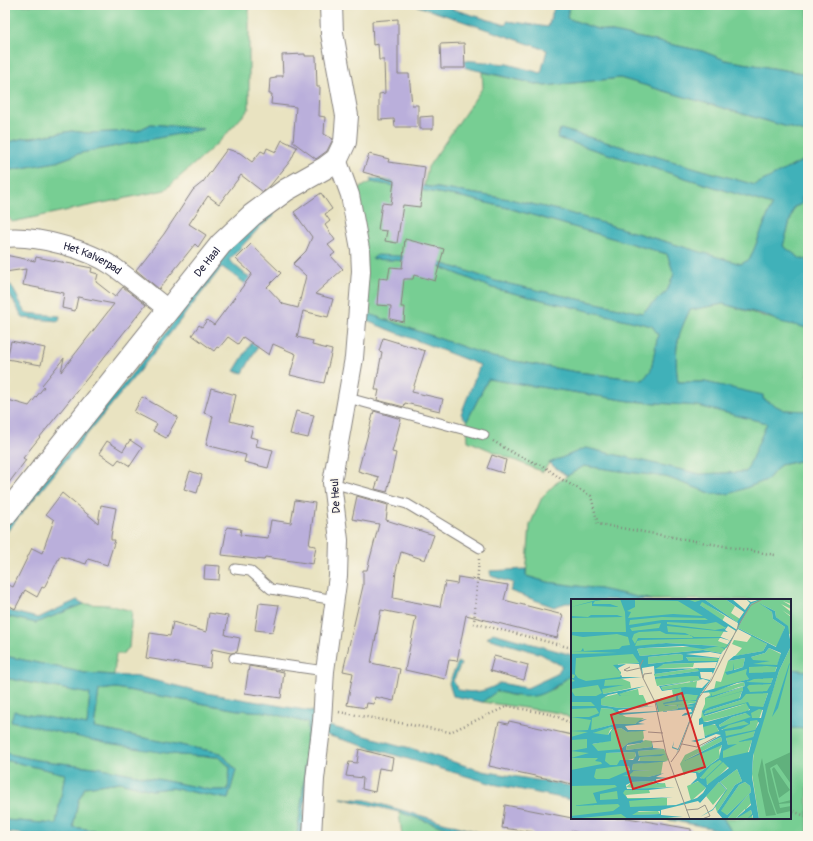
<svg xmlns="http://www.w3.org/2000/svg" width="813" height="841" font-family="Pangolin,sans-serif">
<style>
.green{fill:#77ce93;stroke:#4c7867}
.water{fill:#41b1b9;stroke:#326a7a}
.building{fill:#baafdb}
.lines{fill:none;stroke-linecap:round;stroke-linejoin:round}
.lane-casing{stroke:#86827e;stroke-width:11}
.street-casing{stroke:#86827e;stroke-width:20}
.secondary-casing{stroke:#86827e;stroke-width:24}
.path{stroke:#86827e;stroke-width:2.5;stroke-dasharray:1 3;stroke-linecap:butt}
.lane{stroke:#fff;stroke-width:9}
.street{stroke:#fff;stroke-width:18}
.secondary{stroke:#fff;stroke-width:22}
.labels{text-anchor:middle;stroke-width:3;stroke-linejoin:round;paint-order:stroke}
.street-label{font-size:11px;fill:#22223b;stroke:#fbf7ec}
.inset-road{fill:none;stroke:#99968b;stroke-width:1}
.view{fill:#d62828;fill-opacity:0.15;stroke:#d62828;stroke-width:2}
.inset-edge{fill:none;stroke:#22223b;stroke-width:2}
</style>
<rect width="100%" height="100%" fill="#fbf7ec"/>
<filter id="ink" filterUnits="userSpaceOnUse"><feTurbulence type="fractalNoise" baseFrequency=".025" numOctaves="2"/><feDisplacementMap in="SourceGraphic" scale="8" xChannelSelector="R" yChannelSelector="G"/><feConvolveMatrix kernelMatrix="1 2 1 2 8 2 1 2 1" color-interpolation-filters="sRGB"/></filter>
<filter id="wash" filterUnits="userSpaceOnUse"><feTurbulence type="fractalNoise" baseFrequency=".012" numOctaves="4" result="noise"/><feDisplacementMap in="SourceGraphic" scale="16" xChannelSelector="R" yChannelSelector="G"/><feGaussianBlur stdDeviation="0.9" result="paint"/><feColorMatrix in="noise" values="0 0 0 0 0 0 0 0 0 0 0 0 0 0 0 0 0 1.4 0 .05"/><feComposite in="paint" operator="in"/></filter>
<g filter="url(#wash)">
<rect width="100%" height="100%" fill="#e9e3c1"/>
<g class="green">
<polygon points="5,5 249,5 249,109 221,140 165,190 12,222 7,215 5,215 5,171 56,162 81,153 202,129 151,124 137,131 86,133 72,131 31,138 24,138 5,143"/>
<polygon points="569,5 808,5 808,74 725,60 702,51 594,28 567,18"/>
<polygon points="482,72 545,86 620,78 808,133 808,158 755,185 560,129 557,138 772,205 750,259 741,264 562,211 509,199 424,186 428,167 483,87"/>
<polygon points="371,182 462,197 508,208 667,254 674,274 667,291 642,313 495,281 464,270 419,257 373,259 410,261 441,267 492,288 652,326 658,334 651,370 643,380 577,372 492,357 366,313 356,190"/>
<polygon points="802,197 808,197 808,260 801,259 783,246 794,207 799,205"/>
<path d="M723,304c29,8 56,18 85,24v83l-24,-1 -21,-11v-3l-58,-14h-27c-4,-30 -2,-45 12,-72z"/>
<polygon points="488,379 630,401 698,406 767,423 747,472 700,474 586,448 549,463 543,472 468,441 467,421"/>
<polygon points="808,459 808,671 790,669 790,600 651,600 600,589 547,582 526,576 530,525 542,497 556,483 584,466 666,477 713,494 729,494 767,480 780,465"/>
<polygon points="84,604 109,605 132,611 129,648 122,654 116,654 114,675 85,673 5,656 5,616 36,623"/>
<polygon points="572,674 572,719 560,713 482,702 497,691 514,696 553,689"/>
<polygon points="5,678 90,694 87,725 14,712 11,721 179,755 219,757 230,767 228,790 211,790 102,768 36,760 5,753"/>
<polygon points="116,688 238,710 267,712 308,723 304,783 297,836 132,836 73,827 78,801 85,787 120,782 152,790 171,788 228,799 236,770 221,753 94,728 99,690"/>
<polygon points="790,728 808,729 808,836 734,836 723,818 790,818"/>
<polygon points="5,760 65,774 56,824 5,820"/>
<polygon points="399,812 464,834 471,836 402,836"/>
</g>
<g class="water">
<polygon points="415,5 446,5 452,9 506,25 507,21 548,27 555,5 569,5 567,18 594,28 702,51 725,60 808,74 808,133 620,78 545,86 450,64 451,59 507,64 541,73 547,50"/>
<polygon points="151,124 204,129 81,153 56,162 5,171 5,143 24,138 31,138 72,131 87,133 137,131"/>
<path d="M560,129l195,56 53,-27v39h-6v7l-8,3 -11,39 18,13 7,1v68l-28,-6 -15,-7 -42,-11 -33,6c-14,27 -16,42 -12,72h27l58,13v4l21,11 24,1v48l-28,6 -13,15 -38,14h-16l-47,-17 -82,-11 -17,10 -18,-13 37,-15 114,26 46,-2 21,-49 -69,-17 -68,-5 -142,-22 -21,42 -6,-7 19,-49 -116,-45 2,-7 126,44 85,15 66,8 8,-10 7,-36 -6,-8 -160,-38 -51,-21 -31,-6 -38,-2 5,-4 42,2 45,13 31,11 147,32 25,-22 7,-17 -7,-20 -159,-46 -46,-11 -91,-15v-4l138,21 53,12 179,53 9,-5 22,-54 -215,-67z"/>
<polygon points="270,208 274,216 260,227 229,260 281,306 243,373 234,371 275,305 222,267 168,336 5,534 5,528 167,331 226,250"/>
<polygon points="11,285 26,313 60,316 59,321 23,318 9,293 5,293 5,286"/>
<polygon points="526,569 526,576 547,582 600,589 651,600 572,600 572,603 566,603 554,607 510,591 513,583 491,576 490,571"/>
<polygon points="77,600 84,604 36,623 5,616 5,610 38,618"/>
<path d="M493,633l79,22v19c-30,23 -38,28 -75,17l-15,11 -29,-6 -4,-13 9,-21 3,2 -8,17 6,9c16,4 28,1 41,-7l27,5 30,-14 5,-8 -21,-12 -54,-16z"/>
<polygon points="5,656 85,673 140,677 206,693 316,712 318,723 410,748 482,771 572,786 572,800 493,784 313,731 304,814 304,836 297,836 304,783 308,723 267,712 238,710 116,688 99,690 94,728 221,753 236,770 228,799 171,788 152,790 120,782 85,787 78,801 73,827 132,836 40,836 5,832 5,820 56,824 65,774 5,760 5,753 36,760 102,768 211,790 228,790 230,767 219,757 179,755 113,745 11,721 14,711 87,725 90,694 5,678"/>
<polygon points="790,669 808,671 808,729 790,728"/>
<polygon points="341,798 366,800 485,834 502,836 471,836 399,812"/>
<polygon points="661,818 723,818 734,836 721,836 715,829"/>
</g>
<g id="blocks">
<g class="building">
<polygon points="398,19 398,74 409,74 412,105 418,105 418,127 395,127 394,119 379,120 379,94 385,93 384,60 379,60 378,44 373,45 372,21"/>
<polygon points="464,43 465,68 441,68 440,44"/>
<polygon points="305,54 305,56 316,56 317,87 320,87 319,116 325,117 324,134 333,139 327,151 316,159 293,142 296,107 271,104 272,94 269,94 270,79 276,78 276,76 283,76 282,55"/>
<polygon points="433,116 433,129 420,129 420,117"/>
<polygon points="282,140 297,147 291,160 270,186 263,192 241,175 219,204 208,196 189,224 206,235 198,247 195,244 159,289 136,270 164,234 193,190 203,182 227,149 240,153 252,162 261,151 265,153 267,148 276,152"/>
<polygon points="369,154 389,159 388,162 425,167 420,207 403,205 397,243 385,241 387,231 378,230 382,203 391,204 394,181 363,172"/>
<polygon points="321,193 332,209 325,214 330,221 325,225 335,240 328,245 335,253 331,256 343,269 315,294 333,299 328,317 303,311 297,337 313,341 312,345 332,350 324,383 290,375 296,354 273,344 269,355 243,337 238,344 228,337 219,348 217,347 214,351 192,335 199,325 202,327 207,320 214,325 252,274 236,259 251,244 281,273 267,287 283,304 298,308 306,276 293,264 306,251 312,237 294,212"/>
<polygon points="405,239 444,249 435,281 414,275 413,279 404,279 401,307 405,307 404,322 390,319 391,306 377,305 379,278 388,279 390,267 402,268"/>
<polygon points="5,255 35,261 36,257 92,268 91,272 98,274 96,282 115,297 123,287 146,305 23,458 26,460 5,488 5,412 8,400 29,406 44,387 42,385 64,358 61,372 114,304 78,297 75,311 62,308 64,293 23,285 26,269 5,272"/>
<polygon points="383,338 425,351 412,392 443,399 440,411 405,403 404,407 377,400 379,390 375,390 382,352 379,351"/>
<polygon points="11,341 45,348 41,365 7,359"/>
<polygon points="211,388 236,395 230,421 253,427 250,437 258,439 256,446 273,450 268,468 244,462 246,455 206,445 213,416 204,413"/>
<polygon points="142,397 178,417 166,438 153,431 157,424 134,412"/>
<polygon points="296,411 314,415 308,438 290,434"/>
<polygon points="374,411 401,419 392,452 396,453 387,492 375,489 379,477 358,471"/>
<polygon points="130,440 142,448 130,466 119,459 115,464 99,453 107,441 123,451"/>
<polygon points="492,455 506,460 503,473 487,468"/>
<polygon points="190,471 202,475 197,493 184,489"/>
<polygon points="62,493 98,523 101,505 116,508 111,536 111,540 115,540 107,565 88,559 86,564 60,556 44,588 42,587 37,597 25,590 15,609 5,603 5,583 13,587 32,548 42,553 54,520 46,514"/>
<polygon points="357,496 388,505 386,520 434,535 425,560 401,552 396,571 393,598 440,607 445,582 457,584 458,577 508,585 504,600 563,615 557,638 466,615 457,661 449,660 445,679 405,670 416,617 381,610 371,663 400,669 394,701 375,697 374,704 367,703 366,708 347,705 353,673 343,671 363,586 363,570 367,570 379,524 352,519"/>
<polygon points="295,500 315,503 309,545 316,546 313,564 265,557 264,560 222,555 227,527 241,529 240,535 268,538 271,520 291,523"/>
<polygon points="205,565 220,566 219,580 204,579"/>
<polygon points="259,603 279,605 273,632 255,630"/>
<polygon points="209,613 228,616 225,635 240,638 237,652 231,653 212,649 210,668 146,658 150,633 170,636 173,622 206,632"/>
<polygon points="494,656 528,665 524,680 490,671"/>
<polygon points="249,666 284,672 281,698 245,693"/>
<polygon points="509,721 572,735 572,784 489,766 499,722 508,724"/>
<polygon points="359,749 393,758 391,770 379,768 375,792 362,789 363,778 346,776 349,762 357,763"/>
<polygon points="505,805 572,818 628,818 691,829 691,836 598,836 570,831 570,836 540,836 533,835 533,832 502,828"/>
</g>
</g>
</g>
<g filter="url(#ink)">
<use href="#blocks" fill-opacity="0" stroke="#86827e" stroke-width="1"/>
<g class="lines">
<defs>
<g id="lane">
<polyline points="348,398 484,435"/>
<polyline points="332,483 407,504 480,548"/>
<polyline points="235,569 250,571 271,589 335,600"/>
<polyline points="234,658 325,671"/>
</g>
<g id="street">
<path id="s1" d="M5,238c31,-3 83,11 109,29 18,13 36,28 54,42"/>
<polyline points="312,836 315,779 322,721 325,671 338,576 339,540 332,483 354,358 361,271 360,249 350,195 337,159"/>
</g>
<g id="secondary">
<path id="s2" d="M5,515l216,-271 31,-29 34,-25 39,-22 12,-9 8,-17 2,-26 -15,-83 -1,-28"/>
</g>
</defs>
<use href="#lane" class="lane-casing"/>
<use href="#street" class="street-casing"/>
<use href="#secondary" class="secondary-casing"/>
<g class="path">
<polyline points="493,441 517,455 545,467 561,479 591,496 598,524 775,555"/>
<polyline points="479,559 474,623 572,648"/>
<polyline points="339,712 450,732 508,706 554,715 572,724"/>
<polyline points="790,810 808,817"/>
</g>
<use href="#lane" class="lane"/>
<use href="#street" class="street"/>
<use href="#secondary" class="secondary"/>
</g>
</g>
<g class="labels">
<g class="street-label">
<text dy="4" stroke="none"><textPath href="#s1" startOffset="91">Het Kalverpad</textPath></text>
<text dy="4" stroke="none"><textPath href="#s2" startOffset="324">De Haal</textPath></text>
<text transform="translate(335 496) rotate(-93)" y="4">De Heul</text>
</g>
</g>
<g transform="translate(571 599)">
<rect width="220" height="220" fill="#e9e3c1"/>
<path d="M0,0h132v3l22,14 -3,5 -22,-16 -4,3 -5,-2 1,-1 -3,2 37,20 -5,4h3l-6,10 11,4 -8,8 -18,-3 -63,6 -3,-7 7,-1 75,-2 -53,-3 -29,4 -2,8 4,8 -21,1 -1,4 4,4 -1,6 10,4 1,6 -28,6 1,3 34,-8 1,6h4l5,11 -29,2 -18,-3 -1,3 12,1 14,8 18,1 -9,6h-20l-23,6 1,14 18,-4v-10l10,-2 6,4 16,-2 1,8 -3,4 -13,1 -7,6 -15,4 29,-1 1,6 -16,4v4h10l-1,5 -7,4 12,-4 18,-1h-20l1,-6 24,-2 -18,1 1,-6 15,-1h-16l-1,-5 26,-2 5,11 -6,2 -2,12 -13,3h-25l1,13h25l1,3 -24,2 1,3h40v8l-37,2 3,4 25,-1 2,3 -23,1 -4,2 28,-1 19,3h-109zM133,0h21l10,7 -4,7 9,6 -3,3zM184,0h36v5l-8,-3 8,5v3l-10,-5 10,8v4l-9,-6 9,7v18l-4,-3v-6l-11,-9 -1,-6 -14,-7 11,8 1,7 12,8 -8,20 -39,-19 13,-24 6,-3zM181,36l15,9 -4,7 -28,5 7,-8 -10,-4 2,-4 13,2zM220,47v173h-32l-7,-45 2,-25 25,-78zM198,49l12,6 -33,98 1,15 -8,-10 -6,3 -26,26 -10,-10 12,-12 9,-4 1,-7 7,-8 -4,-14 -5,-6 13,-8 21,-6 -3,-3 -2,3 -44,11 -3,-3 1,-8 3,-7v-6l5,-3 -1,-3 35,-10 1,4 -6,1 -26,10 30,-10v4l-34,9 33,-9 -3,8 -37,12 3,5 40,-12 -41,10 2,-3 35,-11 7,-19 5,-6 -4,-2 -1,-5 5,-4 -2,-7 14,-4zM108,55l4,1v5l-35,4v-7zM115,58l30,1h3l-1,3h-29zM174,59l-2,9 -17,5 21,-3 2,10 -35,11 2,-9 5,1 7,-21zM123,64l-1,4 -38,2 1,-2 8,-3zM128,69v3l-44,6 -1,-3zM103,77h24l2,4 -43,6 -2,-7zM126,82l-1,7 -33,2 -2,-3zM110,89l1,1 19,1 -3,4 -25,1 -1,-5zM115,95l13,1 -4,8 -9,1 8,2 -16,2v-3h7h-16l-2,1 10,-1 1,4 -20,3 -2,-12 20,-4v4l-8,2 18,-2 -7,1 -1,-5zM135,125l10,1 3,7 -14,4 -2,-9zM40,128l3,1 -4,2 -2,5 -9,1h7l3,3 -15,-1 3,-2 -4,-2 1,-3zM150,138l1,4 -37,19 35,-16 2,2 -3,4 1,7 -21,16 -10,-1 -5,3 -4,-11 5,-9zM74,141l7,1v6l-26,3 1,-4 14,-3zM166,170l5,12 -7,4 -18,27 -2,-6 12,-17 -7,-7zM81,182l5,3 8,-1 1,4 -26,2 -14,-2 6,-5zM128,182l7,7 -15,13 -4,-15zM148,183l7,8 -13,15 -7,-9zM174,183l5,4 1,6 -24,23 -7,-3 19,-27zM178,195l3,8 -6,7 5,-3 1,2 -7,3v-2l-10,10h-8zM180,211l2,9h-17l4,-4z" fill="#77ce93"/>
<path d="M220,153v32l-14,-20 -7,4 9,35 12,-3v3l-12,1 1,4 11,-2v5l-14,3 -8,-23 -4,-27zM191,159l6,34 8,23 -10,1 -8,-41zM203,168l16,23 -11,8 -7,-29z" fill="#61b17d"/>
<path d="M29,0h9l-14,2 -2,3h17l9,3 -27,-1v-4l-21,5zM49,0h67l8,3 9,-3 33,23 7,-10 -19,-13h7l13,11 5,-7 -4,-4 5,3 11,-3 -11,5 -13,24 38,19 9,-20 -12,-8 -1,-7 -13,-9 16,8 1,6 12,9 3,20 -12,25 -26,85 -1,21 7,42h-6v-4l-6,4 5,-5 -1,-4 -16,9 16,-14 -2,-11 -22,25h-4l-6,-7 18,-27 7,-4 -5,-12 -17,13 7,8 -14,20 -13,7 13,-8 13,-19 -7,-8 -19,21 -2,-2 -37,9v5l22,2 -55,2 -7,-5 -50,5v-3l42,-5 7,-5 -2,-2 -47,2 26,-3 -4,-10 24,-6 -2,-2 -44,1v-16l31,-6 -1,-2 -6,-1 3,-3h-27l18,-5 -18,-2 16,-3v-9l-16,1v-3l17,-5 -17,-1 17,-1 3,-10 -20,-3h18l10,-4 -3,-5 -25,1v-3h24l-4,-4h-20v-12l4,6h21l6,-3 -4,-8 -27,4v-7l4,-1 -4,-3h3l1,-3 -4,-1v-20l47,-1 -47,-2h10l2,-3 1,3 35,-2 3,-3 8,-1 -2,-8 -11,-3 -34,3 -12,-2v-3h55l-1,-20zM64,1l43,1 25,15 -30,-2 -45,4 3,-6 -4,-1 8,-4zM131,3l36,21 -1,7 -37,-25zM91,18l43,1 3,2h-46l-33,5 1,-5zM96,23l38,2 11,-2 10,6 -11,2 -48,-6zM90,24l-2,5 -27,3 -2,-3zM96,27l61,6 -3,-2 3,-4 8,5 -5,10 -10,-4h-27l-9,-4 -17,-1zM167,30l29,15 -4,7 -29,5 -6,5 17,-3 -2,9 -9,3 -1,-7v7l-8,2 2,3 20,-6 -1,5 3,5 -47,13 8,-11 11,-27zM89,32l6,3 25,1 2,3h-55l-3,6 -3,-5 2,-5 5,-2zM150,39l10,3 -5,7 -6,-1 5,2 -4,4 -18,-3 -63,6 -3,-7 7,-1 39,-2 20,3 16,-3 -53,-3 -31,3 2,-5 5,-1zM198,49l12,5 -4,12 -24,-1 17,-3 -17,-1 -2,-3 14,-4zM139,53l11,2 -2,4 -33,-4zM62,55l6,9 -26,2 8,8 -1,4 -34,4 -8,-3 -3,-4 1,-16zM108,55l4,1v5l-35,4v-7zM115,58l30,1 3,1 -2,2h-28zM146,63l-2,6 -60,1 9,-5zM68,65l4,12 -1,-8 12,-2 1,13 35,-3h8l2,4 -41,6 3,5 19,-3 1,6 -27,6 3,11 -38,2 -2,-3 36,-4 -35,2 -18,-3v-6l7,-4 9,-2 3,3 23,-1 -22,1 -2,-2 26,-8 -42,8 -1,-5 22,-4 -20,1 1,-6 37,-3h-20l-4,-9 8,-4zM196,67l10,1 -2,5 -26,1v-6zM126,69l2,3 -44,6 -1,-3zM129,73h12l1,2 -3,6 -9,-2zM202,79l-2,5 -24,-1 7,-3zM132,80l6,2 -7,7 -17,-1 -22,3 -2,-3zM166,84l7,-1 1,4 -33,10 -1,-3v3l-5,2 7,-1 30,-10v4l-35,10 34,-10 -2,7 -30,9 -8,4 2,5 42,-13 4,7 -43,12h-3l-2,-5 -3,2v6l4,-1v3l12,-3 4,7 -14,5 -1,-5 1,7 -14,3 5,1 20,-8 5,1 -23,13 23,-11 1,4 -38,20 38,-16 -3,13 -20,15 -2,-1h-8l7,1 1,5 -7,7 8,-4 8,7 -3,5 -6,5 -21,7 -46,2 -1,-6 44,-4 -45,2 -5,-6 2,-3h24l26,-3 -48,2 -1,-4 6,-3 22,-1 3,3 7,-1h-7l-1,-4 13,-1 -13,-1 8,-4 -16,4 -26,-1 7,-1 5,-4h18l-20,-1 1,-6 17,-1 18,-2h-30l2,-4 21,-1 4,-2 -26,2 -1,-5 26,-2 -11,-1v-6l-1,5 -26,3 1,-5 14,-2 3,-2 -2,-1 -14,3 -7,6 -23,2 -6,-7 19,-3v-11l10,-2 6,4 16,-1 4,-1h-19l-3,-4 20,-2 -7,-1 9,-4 -7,1 -5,4h-20l-24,6 1,-12 7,-2 2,-8 11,1 8,6 71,-6 1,3 -7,1 -4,3 11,-2 -14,35 -5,-2 1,-6 -2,7 6,2 -2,4 2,-3 23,-58 13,-1zM200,85l-4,7 -17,1 -3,-5 2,-2zM197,94l-5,14 -13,-1 -2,-4 -44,12 2,-3 35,-11 5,-6zM115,95l8,1h4l-2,5h-17l-1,-4zM105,97v4l-13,3 1,2h13l1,4 -19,3 -3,-12zM118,101l7,1 -1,2 -9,2 8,1 -16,2v-3l7,-1 -20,2 -1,-2zM188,110l4,1 -2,8h-9l-1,-5zM175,114l5,4 -31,10 -1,-2 13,-8zM186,121l2,3 -4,7 -29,6 -1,-5 16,-2 9,-5v-3zM173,122l5,3 -28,6 8,-5zM40,128l2,1 -5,7 -15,-2zM184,132l-2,6 -16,5 15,-2 -3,12 -26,6v-7l14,-7 -9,1 -2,-7zM64,153l1,4 -3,4h-13l-3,5h-7l-5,-4 1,-8zM149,161l2,2 -18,17 -4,-1 11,-13zM152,163l6,6 -22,17 -1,-7zM49,167h9l1,4 -21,9h-13l-2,-2 2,-8zM174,183l5,4 1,6 -24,23 -6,-4 18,-26zM46,192l1,8 -18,1v-6zM89,212v3l-28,1 7,-4zM20,16h26l6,2 -52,1v-2l17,1zM219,64l-12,45 -6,9 17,-53z" fill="#41b1b9" fill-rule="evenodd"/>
<path class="inset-road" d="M72,61l-3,6 3,12 12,24 11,51 24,66M59,68l-6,3 3,1 13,-3M72,79l1,-4 8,-1M77,133l15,1M80,143l13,-1M111,145l15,3 19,-10M100,163l8,-11 19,-52 13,-18 30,-60 10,-16 12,-6M115,211l12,-1 7,-4 5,11 -8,3"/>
<path class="view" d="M111,94l23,74 -72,22 -22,-74z"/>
<rect width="220" height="220" class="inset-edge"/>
</g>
<rect width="813" height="841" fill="none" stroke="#fbf7ec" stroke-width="20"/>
</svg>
